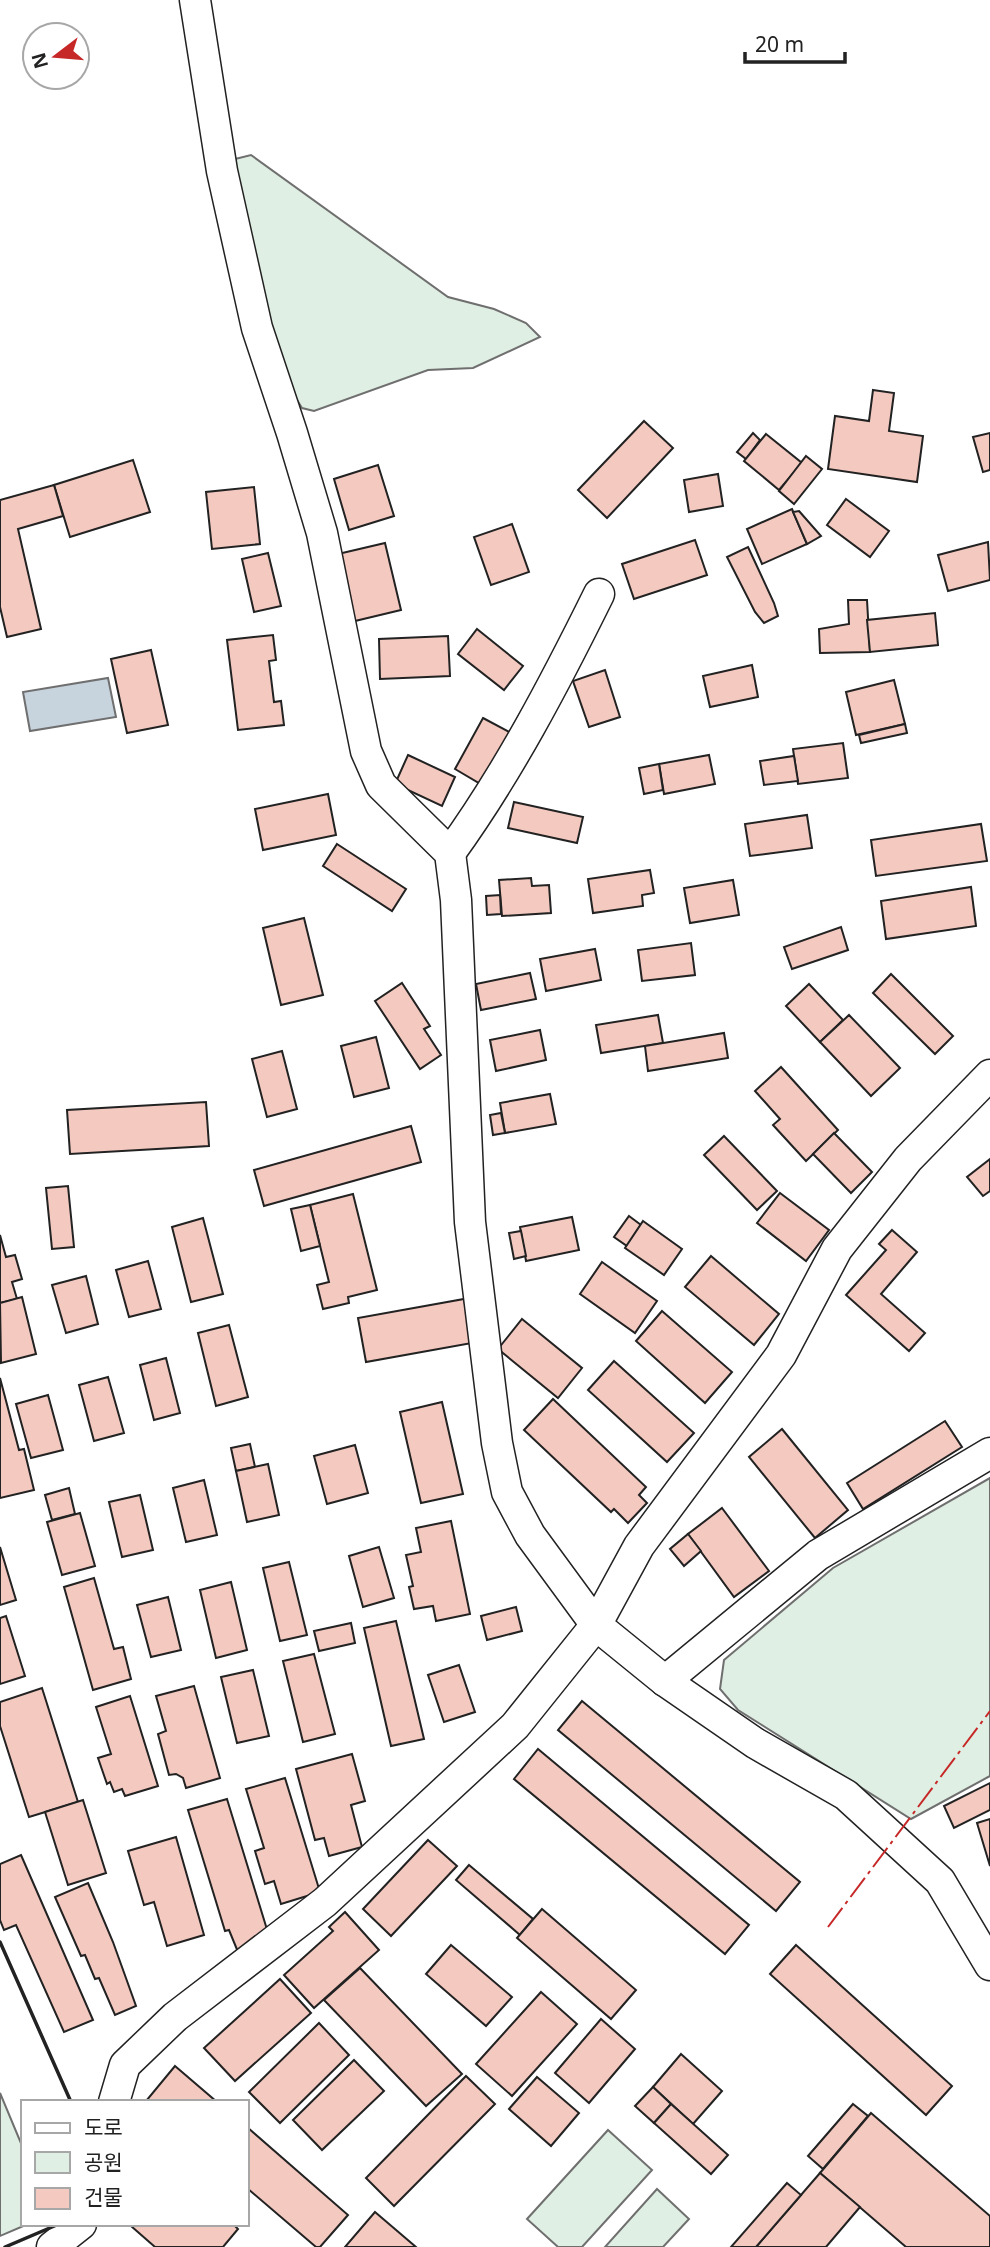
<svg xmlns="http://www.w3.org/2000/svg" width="990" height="2247" font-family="'Noto Sans','Noto Sans KR',sans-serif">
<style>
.green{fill:#e0efe3;stroke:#6f6f6f;stroke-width:2}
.water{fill:#c7d3dd;stroke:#6f6f6f;stroke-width:2}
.building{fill:#f3c9c0;stroke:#222;stroke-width:2}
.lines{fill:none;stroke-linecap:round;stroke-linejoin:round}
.street-casing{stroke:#222;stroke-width:33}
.street{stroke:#fff;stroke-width:30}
.wall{stroke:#222;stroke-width:3.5}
.power{stroke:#c62828;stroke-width:2;stroke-dasharray:24 5 3.5 5;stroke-linecap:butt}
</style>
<rect width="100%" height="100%" fill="#fff"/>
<g class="green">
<path d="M251,155l197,142 46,12 32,14 14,14 -67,31 -45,2 -114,41 -12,-3c-48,-73 -53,-165 -67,-249z"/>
<polygon points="990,1478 990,1776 911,1819 738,1710 720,1689 724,1660 833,1568"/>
<polygon points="0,2093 23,2148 23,2224 28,2224 0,2236"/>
<polygon points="608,2130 652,2170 582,2247 558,2247 527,2219"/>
<polygon points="657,2189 689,2219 663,2247 605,2247"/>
</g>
<polygon class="water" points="108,678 116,717 30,731 23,692"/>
<g class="building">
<polygon points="873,390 894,393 889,431 923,436 917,482 828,469 835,416 869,421"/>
<polygon points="644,421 673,448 607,518 578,490"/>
<polygon points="753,433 760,440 746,459 737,452"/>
<polygon points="990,433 990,470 983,472 973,437"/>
<polygon points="766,434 802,463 779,490 744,461"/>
<polygon points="806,456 822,469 794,504 779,491"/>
<polygon points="133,460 150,512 70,537 54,485"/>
<polygon points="378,465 394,516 349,530 334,479"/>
<polygon points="718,474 723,506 689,512 684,480"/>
<polygon points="54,485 63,516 18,529 41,629 7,637 0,607 0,500"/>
<polygon points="254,487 260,544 212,549 206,492"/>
<polygon points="846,499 889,531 870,557 827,525"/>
<polygon points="792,509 807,544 762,564 747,529"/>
<polygon points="799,511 821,536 807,544 793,512"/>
<polygon points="512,524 529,572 491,585 474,537"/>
<polygon points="695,540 707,575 634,599 622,564"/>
<polygon points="988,542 990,580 948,591 938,555"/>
<polygon points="385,543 401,610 355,621 338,554"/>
<polygon points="748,547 774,603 778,616 764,623 755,612 727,557"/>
<polygon points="268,553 281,606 254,612 242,559"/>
<polygon points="848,600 867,600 870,652 820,653 819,629 849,624"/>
<polygon points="935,613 938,645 870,652 867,620"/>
<polygon points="477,629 523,666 504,690 458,654"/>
<polygon points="273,635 276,660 269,661 274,702 281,701 284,725 238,730 227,640"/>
<polygon points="448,636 450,676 380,679 379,639"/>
<polygon points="151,650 168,725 127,733 111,659"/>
<polygon points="752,665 758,697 710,707 703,676"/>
<polygon points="605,670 620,717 589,727 573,681"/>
<polygon points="894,680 905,724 856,735 846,692"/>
<polygon points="483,718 513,734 484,786 455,769"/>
<polygon points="905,724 907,733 861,743 859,735"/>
<polygon points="843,743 848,778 798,784 793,749"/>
<polygon points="408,755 455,777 442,806 395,784"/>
<polygon points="709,755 715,784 664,794 659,764"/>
<polygon points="794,756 798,781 764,785 760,761"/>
<polygon points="659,764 663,790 644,794 639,768"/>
<polygon points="328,794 336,835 263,850 255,809"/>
<polygon points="514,802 583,817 577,843 508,828"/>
<polygon points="807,815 812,848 750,856 745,824"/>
<polygon points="981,824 987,861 876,876 871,840"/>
<polygon points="337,844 406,889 392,911 323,866"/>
<polygon points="650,870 654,893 642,895 643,906 593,913 588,879"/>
<polygon points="531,878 532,886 549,885 551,913 502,916 499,880"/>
<polygon points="733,880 739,915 690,923 684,888"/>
<polygon points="971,887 976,926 886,939 881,901"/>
<polygon points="500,895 501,914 487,915 486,896"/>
<polygon points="304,918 323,995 281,1005 263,928"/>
<polygon points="841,927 848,950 792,969 784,947"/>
<polygon points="691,943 695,975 642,981 638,950"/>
<polygon points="595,949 601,980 546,991 540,959"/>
<polygon points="530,973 536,999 481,1010 476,984"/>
<polygon points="891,974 953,1036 935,1054 873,993"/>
<polygon points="402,983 430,1026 424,1029 441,1055 420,1069 375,1001"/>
<polygon points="809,984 843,1020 820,1042 786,1006"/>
<polygon points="658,1015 663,1043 601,1053 596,1025"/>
<polygon points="849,1015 900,1068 871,1096 820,1042"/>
<polygon points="540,1030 546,1060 496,1071 490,1040"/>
<polygon points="724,1033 728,1058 648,1071 645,1046"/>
<polygon points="376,1037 389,1088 354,1097 341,1046"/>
<polygon points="282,1051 297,1109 267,1117 252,1059"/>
<polygon points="781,1067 838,1130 806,1161 773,1125 780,1119 755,1091"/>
<polygon points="550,1094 556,1124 505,1133 500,1103"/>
<polygon points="206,1102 209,1146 70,1154 67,1110"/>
<polygon points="501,1113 505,1133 493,1135 490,1115"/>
<polygon points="411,1126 421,1162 264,1206 254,1170"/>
<polygon points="834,1133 872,1172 851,1193 813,1154"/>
<polygon points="724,1136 777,1191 757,1210 704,1155"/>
<polygon points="990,1159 990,1191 983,1196 967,1177"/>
<polygon points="68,1186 74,1247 52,1249 46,1188"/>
<polygon points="780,1193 829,1230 806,1261 757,1223"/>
<polygon points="353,1194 377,1290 348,1297 349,1303 323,1309 317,1285 329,1282 310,1205"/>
<polygon points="310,1205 320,1246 301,1251 291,1209"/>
<polygon points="629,1216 641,1225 627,1246 614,1237"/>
<polygon points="572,1217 579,1250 526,1261 520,1227"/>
<polygon points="203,1218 223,1294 191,1302 172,1227"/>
<polygon points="643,1221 682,1249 664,1275 625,1248"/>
<polygon points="892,1230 917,1252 881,1294 925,1333 909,1351 846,1295 886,1250 879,1244"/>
<polygon points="521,1231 526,1256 514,1259 509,1233"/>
<polygon points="0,1235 6,1257 15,1255 22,1279 12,1282 17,1299 0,1303"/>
<polygon points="711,1256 779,1314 754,1345 685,1287"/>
<polygon points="148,1261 161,1309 129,1317 116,1270"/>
<polygon points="602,1262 657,1301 635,1333 580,1294"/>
<polygon points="86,1276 98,1324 66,1333 52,1285"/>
<polygon points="22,1297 36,1354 1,1363 0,1303"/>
<polygon points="464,1299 472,1343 366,1362 358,1318"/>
<polygon points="662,1311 732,1372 705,1403 636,1341"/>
<polygon points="522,1319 582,1368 558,1398 498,1349"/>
<polygon points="229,1325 248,1397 216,1406 198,1333"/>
<polygon points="166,1358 180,1413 154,1420 140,1365"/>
<polygon points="614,1361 694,1433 667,1462 588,1390"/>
<polygon points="108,1377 124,1433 94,1441 79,1385"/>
<polygon points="0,1378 19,1450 24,1449 34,1490 0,1498"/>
<polygon points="48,1395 63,1450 31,1458 16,1404"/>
<polygon points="553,1399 646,1487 639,1495 647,1503 628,1523 614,1509 611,1512 524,1430"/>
<polygon points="442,1402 463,1494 421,1503 400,1412"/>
<polygon points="945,1421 962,1447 863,1509 847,1483"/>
<polygon points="782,1429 848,1510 815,1538 749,1457"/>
<polygon points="250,1444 255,1467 236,1471 231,1448"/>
<polygon points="355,1445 368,1493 327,1504 314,1456"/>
<polygon points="268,1464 279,1515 247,1522 236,1471"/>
<polygon points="204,1480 217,1535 186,1542 173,1488"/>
<polygon points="69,1488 75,1514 52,1520 45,1495"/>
<polygon points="140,1495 153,1550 122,1557 109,1502"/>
<polygon points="722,1508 769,1571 734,1597 688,1534"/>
<polygon points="80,1513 95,1566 62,1575 47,1522"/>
<polygon points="451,1521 470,1614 436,1621 433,1606 414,1609 409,1587 413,1586 406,1555 421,1552 416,1528"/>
<polygon points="688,1534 701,1551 684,1566 670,1549"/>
<polygon points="0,1547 16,1600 0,1605"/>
<polygon points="379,1547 394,1598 363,1607 349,1556"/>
<polygon points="289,1562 307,1635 280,1641 263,1568"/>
<polygon points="94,1578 114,1649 123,1647 131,1679 93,1690 64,1587"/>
<polygon points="231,1582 247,1650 216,1658 200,1590"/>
<polygon points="168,1597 181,1650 151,1657 137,1605"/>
<polygon points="516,1607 522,1631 487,1640 481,1616"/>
<polygon points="6,1616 25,1676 0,1684 0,1618"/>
<polygon points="396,1621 424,1739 391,1746 364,1628"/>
<polygon points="351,1623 355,1643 319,1651 314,1631"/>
<polygon points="314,1654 335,1734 303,1742 283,1661"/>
<polygon points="459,1665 475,1712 444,1722 428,1675"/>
<polygon points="253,1670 269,1736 237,1743 221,1677"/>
<polygon points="194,1686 220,1778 186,1788 183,1778 176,1774 169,1775 158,1734 166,1731 156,1696"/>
<polygon points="42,1688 78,1802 29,1817 0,1726 0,1702"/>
<polygon points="130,1696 158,1786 125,1796 122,1789 114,1792 110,1782 107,1784 98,1758 111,1754 96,1707"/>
<polygon points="582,1701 800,1882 776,1911 558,1730"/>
<polygon points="538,1749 749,1925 725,1954 514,1779"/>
<polygon points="352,1754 365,1801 351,1805 362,1847 329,1856 324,1838 315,1840 296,1769"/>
<polygon points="285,1778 320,1892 281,1904 274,1881 265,1884 255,1851 264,1848 246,1789"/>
<polygon points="990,1783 990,1810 954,1828 944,1806"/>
<polygon points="227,1799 269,1936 238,1952 229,1930 225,1931 188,1810"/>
<polygon points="83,1800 106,1873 68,1885 45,1812"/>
<polygon points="990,1819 990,1866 977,1823"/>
<polygon points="176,1837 204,1935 167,1946 154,1902 144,1905 128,1851"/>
<polygon points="428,1840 457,1866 391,1936 363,1909"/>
<polygon points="21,1855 93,2020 64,2032 16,1925 4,1930 0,1920 0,1864"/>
<polygon points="469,1865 533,1919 520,1935 456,1880"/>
<polygon points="88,1883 113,1942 136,2006 115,2015 99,1978 95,1979 85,1955 81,1956 55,1897"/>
<polygon points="542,1909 636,1990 611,2019 517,1938"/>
<polygon points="345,1912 379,1950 314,2008 284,1975 333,1931 329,1927"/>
<polygon points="451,1945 512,1997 486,2026 426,1974"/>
<polygon points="796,1945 952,2086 926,2115 770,1974"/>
<polygon points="360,1968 462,2074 426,2106 324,2000"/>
<polygon points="280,1979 311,2013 235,2081 204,2048"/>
<polygon points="541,1992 577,2024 512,2096 476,2064"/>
<polygon points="601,2019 635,2049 589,2103 555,2073"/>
<polygon points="319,2023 349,2055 280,2123 249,2092"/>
<polygon points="681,2054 722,2091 693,2124 653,2087"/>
<polygon points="354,2060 384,2091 322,2150 293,2120"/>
<polygon points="175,2066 217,2102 146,2101"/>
<polygon points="466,2076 495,2104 394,2206 366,2178"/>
<polygon points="537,2077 579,2113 551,2146 509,2109"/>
<polygon points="653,2087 671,2104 654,2123 635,2106"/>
<polygon points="671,2104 728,2155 711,2174 654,2123"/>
<polygon points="853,2104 868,2116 823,2169 808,2156"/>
<polygon points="871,2113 990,2216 990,2247 906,2247 820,2173"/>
<polygon points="247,2127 348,2215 320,2247 316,2247 247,2188"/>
<polygon points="820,2173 860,2207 826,2247 756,2247"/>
<polygon points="787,2183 801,2195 756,2247 731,2247"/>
<polygon points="375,2212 416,2247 345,2247"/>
<polygon points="132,2224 233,2224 238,2229 223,2247 155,2247 131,2226"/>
</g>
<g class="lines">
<defs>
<g id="street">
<polyline points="195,0 222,171 257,328 292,433 322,533 366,751 381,785 450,853 456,900 470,1222 497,1443 507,1492 530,1535 596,1625 665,1681 755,1743 846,1795 940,1881 990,1965"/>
<path d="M450,853c58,-80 105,-170 149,-259"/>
<polyline points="665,1681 818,1555 990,1453"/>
<polyline points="114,2102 125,2065 175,2017 325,1902 515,1726 596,1625 639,1546 781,1355 837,1249 908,1159 990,1075"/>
<polyline points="52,2247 81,2224"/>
</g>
</defs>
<use href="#street" class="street-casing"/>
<use href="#street" class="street"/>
<g class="wall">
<polyline points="0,1942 71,2102"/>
<polyline points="5,2247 59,2224"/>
</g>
<polyline class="power" points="828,1927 990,1711"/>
</g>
<rect x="21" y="2100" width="228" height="126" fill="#ffffff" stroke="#a7a7a7" stroke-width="2"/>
<rect x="35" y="2123" width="35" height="10" fill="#ffffff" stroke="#a7a7a7" stroke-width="2"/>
<text x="84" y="2135" font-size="21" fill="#222222">도로</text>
<rect x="35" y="2152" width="35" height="21" fill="#e0efe3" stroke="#a7a7a7" stroke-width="2"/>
<text x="84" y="2170" font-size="21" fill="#222222">공원</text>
<rect x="35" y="2188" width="35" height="21" fill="#f3c9c0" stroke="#a7a7a7" stroke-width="2"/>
<text x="84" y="2205" font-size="21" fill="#222222">건물</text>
<g transform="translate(56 56) rotate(254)"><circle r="33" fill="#ffffff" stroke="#a7a7a7" stroke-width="2"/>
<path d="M0-5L12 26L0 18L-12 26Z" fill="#c62828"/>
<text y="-10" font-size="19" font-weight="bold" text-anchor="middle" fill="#222222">N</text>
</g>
<path d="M745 52v10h100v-10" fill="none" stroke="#222222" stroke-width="3.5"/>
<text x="755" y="52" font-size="21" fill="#222222" stroke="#ffffff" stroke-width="5" paint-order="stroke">20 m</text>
</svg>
